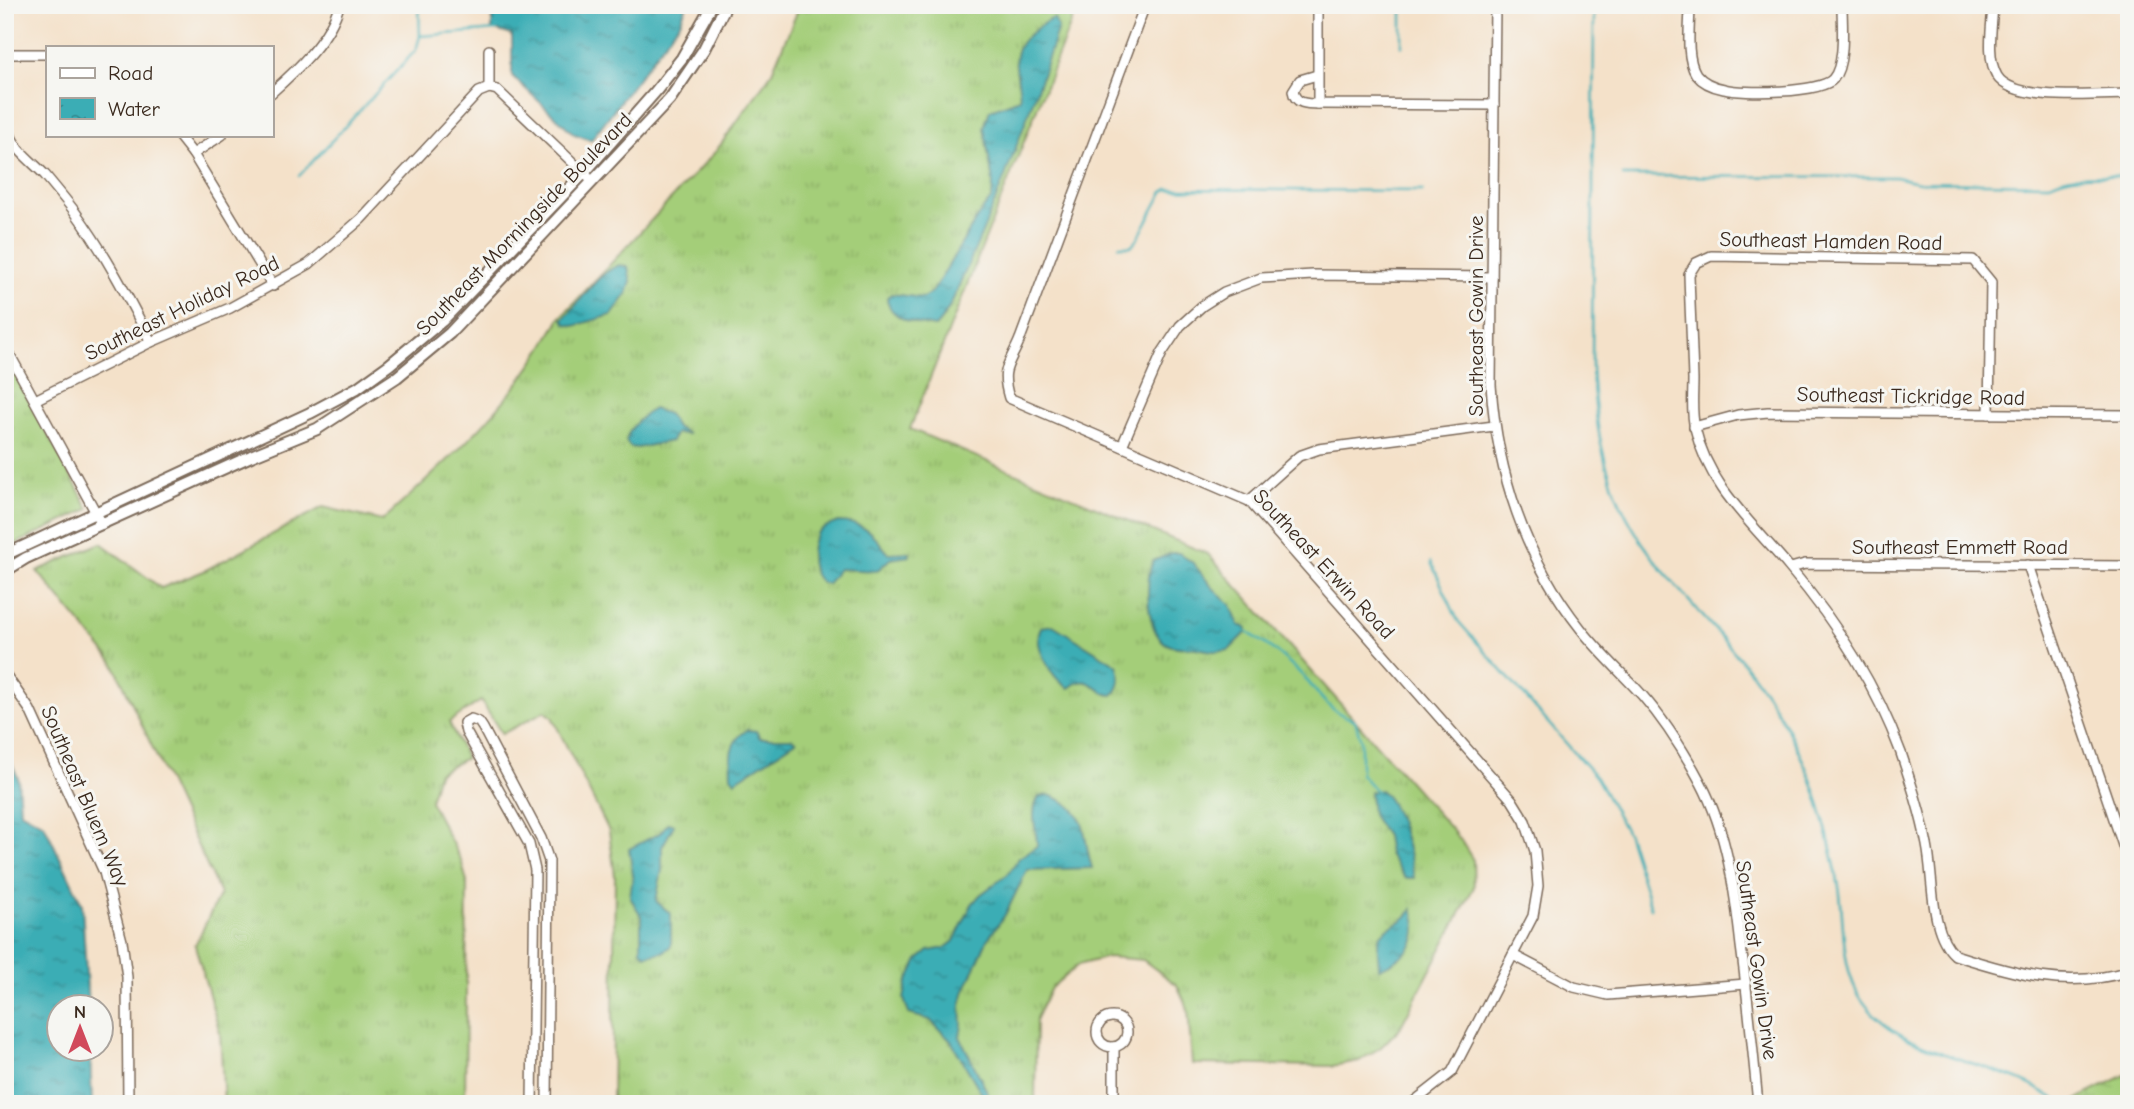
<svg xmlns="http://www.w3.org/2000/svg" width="2134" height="1109" font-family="'Comic Neue',sans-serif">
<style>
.grass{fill:url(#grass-tufts);stroke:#707c4c;stroke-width:2}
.wetland{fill:url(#wetland-marsh);stroke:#707c4c;stroke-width:2}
.water{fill:url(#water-ripples);stroke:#3b6c6a;stroke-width:2}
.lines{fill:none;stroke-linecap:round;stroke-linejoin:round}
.stream{stroke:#3badb5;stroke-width:2.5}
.minor-casing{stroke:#7c6a5a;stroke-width:12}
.tertiary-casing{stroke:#7c6a5a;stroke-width:14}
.minor{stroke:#fff;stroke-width:9}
.tertiary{stroke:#fff;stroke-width:10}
.labels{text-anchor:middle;stroke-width:6;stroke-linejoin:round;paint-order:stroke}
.street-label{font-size:21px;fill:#3b2a1e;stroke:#f6f6f2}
</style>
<defs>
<pattern id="grass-tufts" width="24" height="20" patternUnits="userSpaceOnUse" patternTransform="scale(1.75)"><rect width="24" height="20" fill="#a4ce79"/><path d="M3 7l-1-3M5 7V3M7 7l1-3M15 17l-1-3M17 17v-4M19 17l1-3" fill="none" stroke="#8eb168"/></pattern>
<pattern id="wetland-marsh" width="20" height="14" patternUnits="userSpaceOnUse" patternTransform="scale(1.75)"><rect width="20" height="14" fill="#a4ce79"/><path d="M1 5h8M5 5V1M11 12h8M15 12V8" fill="none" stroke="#8eb168"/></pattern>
<pattern id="water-ripples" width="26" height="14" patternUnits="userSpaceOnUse" patternTransform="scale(1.75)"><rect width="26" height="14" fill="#3badb5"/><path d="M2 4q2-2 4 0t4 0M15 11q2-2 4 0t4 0" fill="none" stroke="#338d93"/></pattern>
</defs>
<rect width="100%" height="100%" fill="#f6f6f2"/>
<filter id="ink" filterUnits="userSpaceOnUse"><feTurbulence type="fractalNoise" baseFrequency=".0143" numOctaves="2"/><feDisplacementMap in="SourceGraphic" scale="14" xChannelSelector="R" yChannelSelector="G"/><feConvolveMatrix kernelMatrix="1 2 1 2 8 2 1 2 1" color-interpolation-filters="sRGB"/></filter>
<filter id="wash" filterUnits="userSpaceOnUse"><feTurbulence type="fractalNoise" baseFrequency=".00686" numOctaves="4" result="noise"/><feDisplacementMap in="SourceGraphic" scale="28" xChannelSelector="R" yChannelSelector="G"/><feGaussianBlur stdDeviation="1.57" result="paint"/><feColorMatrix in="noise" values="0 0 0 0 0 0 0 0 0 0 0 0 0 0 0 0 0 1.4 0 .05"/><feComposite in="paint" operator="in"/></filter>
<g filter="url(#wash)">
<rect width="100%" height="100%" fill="#f4e1c9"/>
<g class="grass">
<path d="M800,5h278l-168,424 298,125 252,285 13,21 1,27 -74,141 -19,19 -22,14 -27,5 -140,-2 -4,-55 -11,-24 -34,-25 -35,-3 -30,8 -27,23 -15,30 -1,86h-423l3,-228 -6,-45 -57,-114 -7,-6 -43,23 -21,-33 -32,21 17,36 -28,15 -8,28 31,59 6,22 -2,222h-241l-4,-71 -25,-88 25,-51 -107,-232 -76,-91 64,-28 60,45 43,-17 119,-64 59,14c67,-61 135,-120 177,-202l157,-168 55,-77z"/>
<polygon points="5,356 89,509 5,549"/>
</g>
<polygon class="wetland" points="2129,1073 2129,1104 2072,1104 2079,1098"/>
<g class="water">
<polygon points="492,5 687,5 680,22 591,140 574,134 512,76 512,35 492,29"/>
<path d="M1054,18l4,10c-27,82 -57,163 -92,242 -9,19 -16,42 -31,57 -18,-3 -46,-7 -48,-29l5,-4 31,4 10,-7 47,-78 12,-15 1,-16 -9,-55 6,-17 30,-11c-1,-32 -16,-47 15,-69 6,-5 11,-9 19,-12z"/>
<path d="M620,265l8,2 3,15 -4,12 -15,21 -38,11 -8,-2 -3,-5c18,-16 34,-47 57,-54z"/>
<path d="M653,409l15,5 8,13 12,7 -12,-1 -5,8 -34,7 -7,-1 -4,-6c3,-14 15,-24 27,-32z"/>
<path d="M838,522c27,0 35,12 50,31l22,-1 -1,4 -19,3 -13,12 -38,-2 -12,15c-18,-3 -20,-37 -10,-51 5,-6 14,-8 21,-11z"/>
<path d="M1172,553h7l14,10 19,24 19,18 8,20 8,3 -1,5 -17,17c-12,3 -21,0 -33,-2 -8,-2 -18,1 -27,-3 -23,-9 -25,-65 -16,-84z"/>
<path d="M1053,625l64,40c4,11 5,21 -4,30 -13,1 -21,-17 -34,-13 -4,1 -7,4 -10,6 -17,-8 -37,-43 -28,-61z"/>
<path d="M747,730l9,1 4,7h31l5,3 -61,40 -4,-5c-1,-19 -2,-35 16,-46z"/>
<polygon points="5,748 18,778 20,811 44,824 82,904 88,1007 60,1007 60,1050 90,1050 92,1104 5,1104"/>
<path d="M1380,790c18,13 31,66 34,88h-9l-16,-24 -3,-18 -14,-21 -2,-23z"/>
<path d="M1048,795c43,14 33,38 44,73l-65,2 -22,45 -18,25 -23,53 -3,12 1,19 -2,13 33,67h-5l-37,-63 -21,-21 -21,-6 -5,-15 3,-16 11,-23 11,-9 16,-3 9,-7 18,-37 8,-9 28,-21 11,-16 18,-12c0,-17 -8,-33 2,-49z"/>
<polygon points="668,823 674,825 662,847 662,870 656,901 671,914 671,946 663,952 646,955 641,950 641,916 630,897 633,875 629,849 660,833"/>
<path d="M1412,909c12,31 -4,48 -33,59 0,-8 -3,-21 0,-29 6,-15 27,-15 33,-30z"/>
</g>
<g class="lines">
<g class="stream">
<path d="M1594,5l-2,364c3,52 10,101 35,148 32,61 88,106 128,161 21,28 38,60 52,92 13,30 26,84 32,117 6,36 1,82 23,113 46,64 141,57 199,104"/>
<polyline points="420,36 497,30"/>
<polyline points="1402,46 1402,5"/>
<polyline points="299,176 416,50 420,36 419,5"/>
<path d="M1623,176l273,1 23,5 131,2c24,-12 52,-8 79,-8"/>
<polyline points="1119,246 1131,246 1137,240 1163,192 1168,189 1423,191"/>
<polyline points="1431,562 1458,621 1596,777 1628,835 1651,908"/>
<path d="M1246,631c18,12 36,24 52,40 21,20 25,39 57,49l6,21v33l15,17"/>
</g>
</g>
</g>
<g filter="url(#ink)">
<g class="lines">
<defs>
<g id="minor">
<path d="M1145,5l-125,334c-11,27 -20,29 -11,59l240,103 263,299 13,21 10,30 3,35 -5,30 -81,156 -41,32"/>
<polyline points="1318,5 1318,104 1494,105"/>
<path d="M1495,5l-4,380c6,88 34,174 90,244 18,23 41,44 61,66 22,25 43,58 59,88 26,49 34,108 40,163 7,52 12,105 17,158"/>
<path d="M1690,5c0,20 -5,52 6,69 7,9 17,13 28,15 18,5 97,4 109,-10 13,-15 9,-55 9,-74"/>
<path d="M1993,5c-1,21 -7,52 4,71 16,27 103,18 132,18"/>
<polyline points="489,50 489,88"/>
<polyline points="5,54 47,54"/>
<path d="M7,54c0,25 -6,57 3,80 6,17 23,28 35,41 10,12 21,25 30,37 30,41 53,85 76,130"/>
<path d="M1317,75l-17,5 -7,11c2,13 14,13 25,13"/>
<polyline points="489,88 497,90 588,177"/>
<path d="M271,93c25,-22 60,-55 68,-88"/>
<polyline points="178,135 193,154 273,286"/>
<polyline points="193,154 222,135"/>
<polyline points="5,346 102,524"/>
<polyline points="35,400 151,342 230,308 309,264 361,219 479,92 489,88"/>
<path d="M1989,414l2,-132 -18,-22 -262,-4 -15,7 -7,11c1,36 3,71 4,106 0,16 -2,33 2,48 13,58 58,96 94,139 47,55 87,118 112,186 10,30 20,60 26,92 7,33 2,87 28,110 59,19 113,35 174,16"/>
<polyline points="1694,427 1738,415 1768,412 2129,415"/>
<polyline points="1122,446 1162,353 1180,326 1202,306 1224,292 1261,278 1313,275 1492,277"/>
<polyline points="1249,501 1299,456 1319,449 1494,426"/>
<polyline points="2028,565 2129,863"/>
<polyline points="1791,568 1805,564 2129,566"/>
<polyline points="5,674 30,710 104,872 122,941 127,977 128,1104"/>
<polyline points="1513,955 1574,987 1608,995 1746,984"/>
<circle cx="1112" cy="1032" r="15"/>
<polyline points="1114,1047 1114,1104"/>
<polyline points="532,1104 535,870 529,844 466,732 464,723 471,719 479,722 483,728 541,838 549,861 547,1104"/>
</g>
<g id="tertiary">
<polyline points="5,555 310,413 357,388 389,365 442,321 584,173 656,91 682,58 712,5"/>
<polyline points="5,571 26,558 251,456 317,429 397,377 450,333 670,99 704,49 726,5"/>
</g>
</defs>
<use href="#minor" class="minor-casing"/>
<use href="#tertiary" class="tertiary-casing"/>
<use href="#minor" class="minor"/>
<use href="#tertiary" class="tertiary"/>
</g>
</g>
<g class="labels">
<g class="street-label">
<text transform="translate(524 224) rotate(-46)" y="7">Southeast Morningside Boulevard</text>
<text transform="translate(1831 241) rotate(1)" y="7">Southeast Hamden Road</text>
<text transform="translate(182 308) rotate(-26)" y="7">Southeast Holiday Road</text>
<text transform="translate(1476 316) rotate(-90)" y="7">Southeast Gowin Drive</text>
<text transform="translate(1911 396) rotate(1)" y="7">Southeast Tickridge Road</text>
<text x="1960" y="554">Southeast Emmett Road</text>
<text transform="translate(1324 564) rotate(47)" y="7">Southeast Erwin Road</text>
<text transform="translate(85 796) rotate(67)" y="7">Southeast Bluem Way</text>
<text transform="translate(1757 960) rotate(82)" y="7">Southeast Gowin Drive</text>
</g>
</g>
<rect width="2134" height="1109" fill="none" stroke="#f6f6f2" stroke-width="28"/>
<rect x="46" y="46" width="228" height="91" fill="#f6f6f2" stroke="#aba49d" stroke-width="2"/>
<rect x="60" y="68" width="35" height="10" fill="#ffffff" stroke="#aba49d" stroke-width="2"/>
<text x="108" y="80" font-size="21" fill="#3b2a1e">Road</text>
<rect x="60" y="98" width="35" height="21" fill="url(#water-ripples)" stroke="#aba49d" stroke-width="2"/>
<text x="108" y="116" font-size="21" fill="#3b2a1e">Water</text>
<g transform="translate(80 1028)"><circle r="33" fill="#f6f6f2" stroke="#aba49d" stroke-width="2"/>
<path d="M0-5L12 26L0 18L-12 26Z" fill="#d1495b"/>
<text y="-10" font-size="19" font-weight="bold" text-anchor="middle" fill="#3b2a1e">N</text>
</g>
</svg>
